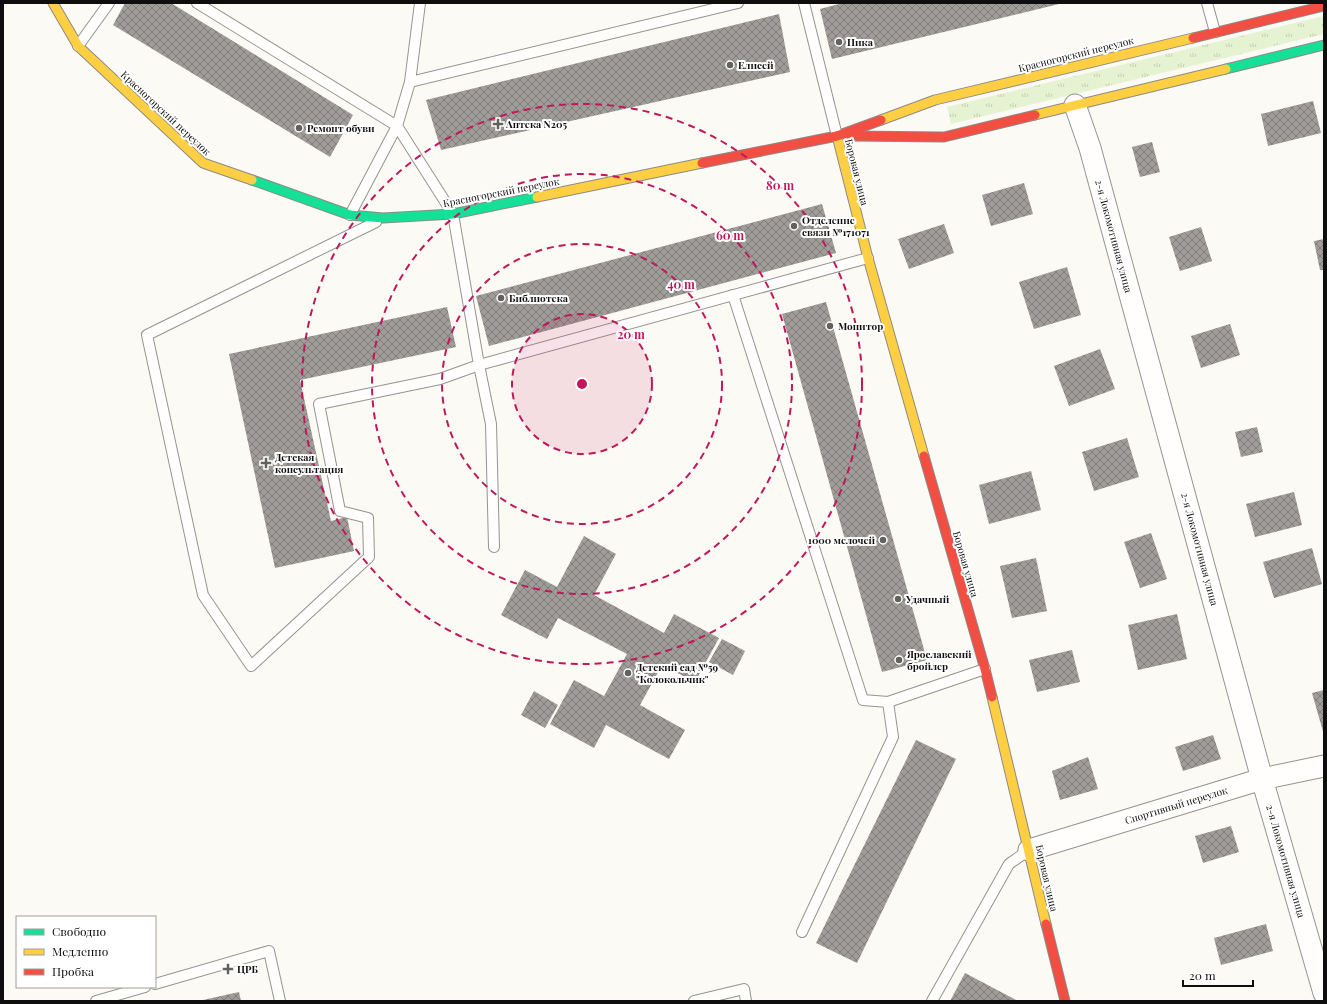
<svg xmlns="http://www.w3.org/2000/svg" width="1327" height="1004" font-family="'Playfair Display',serif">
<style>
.grass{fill:url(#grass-tufts)}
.building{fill:url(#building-cross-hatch)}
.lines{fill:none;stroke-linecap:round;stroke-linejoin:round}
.lane-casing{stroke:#959492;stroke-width:12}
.street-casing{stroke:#959492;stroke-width:23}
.fast-casing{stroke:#8c8b88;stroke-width:11}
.slow-casing{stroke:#8c8b88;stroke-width:11}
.jam-casing{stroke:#8c8b88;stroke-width:11}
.lane{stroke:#fffefd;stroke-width:10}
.street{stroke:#fffefd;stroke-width:21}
.fast{stroke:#16e098;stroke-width:9}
.slow{stroke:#ffcf43;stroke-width:9}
.jam{stroke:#f24e42;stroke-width:9}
.ring{fill:none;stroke:#c2185b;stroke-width:2;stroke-dasharray:7 5}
.poi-dot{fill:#61615e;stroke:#fff;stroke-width:1.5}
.labels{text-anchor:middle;stroke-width:4;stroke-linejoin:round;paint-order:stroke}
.poi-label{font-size:10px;font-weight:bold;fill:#0e0e0e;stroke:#fff;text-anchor:start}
.street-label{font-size:10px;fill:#0e0e0e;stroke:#fff}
.centre{fill:#c2185b;stroke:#fff;stroke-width:2}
.ring-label{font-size:12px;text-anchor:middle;font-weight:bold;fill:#c2185b;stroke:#fff;stroke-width:4;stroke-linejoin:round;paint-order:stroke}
</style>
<defs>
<pattern id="grass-tufts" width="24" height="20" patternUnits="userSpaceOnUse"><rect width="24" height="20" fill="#e5f3d2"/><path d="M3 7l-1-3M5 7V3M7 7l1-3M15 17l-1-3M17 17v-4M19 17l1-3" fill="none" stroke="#c3cfb3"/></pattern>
<pattern id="building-cross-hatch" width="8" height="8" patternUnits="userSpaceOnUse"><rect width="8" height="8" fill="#9f9c99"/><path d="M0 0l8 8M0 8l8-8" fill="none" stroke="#807e7b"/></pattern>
</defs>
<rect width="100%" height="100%" fill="#fcfaf4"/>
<polygon class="grass" points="1324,16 1324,34 951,124 947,107"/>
<g class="building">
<polygon points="125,3 171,3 353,115 330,157 113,25"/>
<polygon points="843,3 1059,3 1059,4 832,59 820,9"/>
<polygon points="779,14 790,72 441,150 426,100"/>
<polygon points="1313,101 1321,133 1268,146 1261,114"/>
<polygon points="1152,142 1160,172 1140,177 1132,147"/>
<polygon points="1024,183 1033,214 991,226 982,195"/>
<polygon points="822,204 836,253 489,346 476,296"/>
<polygon points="944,224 954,253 909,269 898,239"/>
<polygon points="1201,227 1212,261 1180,271 1169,237"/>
<polygon points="1324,239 1324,270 1320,270 1314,241"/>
<polygon points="1067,267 1081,315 1034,329 1019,282"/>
<polygon points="826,302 927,660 882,672 782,314"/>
<polygon points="447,307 456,347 300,380 331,521 347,517 354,551 275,568 229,354"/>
<polygon points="1230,324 1240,355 1201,368 1191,336"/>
<polygon points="1100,349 1115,389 1069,406 1054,366"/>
<polygon points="1257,427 1263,452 1241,457 1235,432"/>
<polygon points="1127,438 1139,477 1094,491 1082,452"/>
<polygon points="1031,471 1041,510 989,524 979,485"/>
<polygon points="1294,492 1302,525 1255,537 1246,504"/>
<polygon points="1151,533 1167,579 1140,588 1124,542"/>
<polygon points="584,536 616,554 594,595 664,633 674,614 719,638 695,682 662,665 640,705 685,730 669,759 606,725 594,748 550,724 574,680 604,696 627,654 558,618 547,639 501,615 525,570 557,587"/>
<polygon points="1312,548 1322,584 1274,598 1263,562"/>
<polygon points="1036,558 1047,611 1012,618 1000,566"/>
<polygon points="1177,614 1187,659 1138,670 1128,625"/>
<polygon points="722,639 745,651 733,675 709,662"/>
<polygon points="1072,650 1080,682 1037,692 1029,660"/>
<polygon points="1324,690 1324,735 1312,693"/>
<polygon points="534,691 558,705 545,728 521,715"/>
<polygon points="1213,735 1221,759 1183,771 1175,747"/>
<polygon points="916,740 956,759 857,963 816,943"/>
<polygon points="1088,757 1098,789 1060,800 1052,771"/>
<polygon points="1231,826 1239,852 1203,863 1195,836"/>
<polygon points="1266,924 1273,951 1221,965 1214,938"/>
<polygon points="965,973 1018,1001 950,1001"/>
<polygon points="239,992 241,1001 203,1001 203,1000"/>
</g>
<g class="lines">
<defs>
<g id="lane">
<polyline points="197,3 397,126 350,215"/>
<polyline points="420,3 410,82 397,126 453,214 479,365 868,258"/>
<polyline points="804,3 837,136"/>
<polyline points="1207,3 1215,32"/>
<polyline points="78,46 109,3"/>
<polyline points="410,82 738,3"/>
<polyline points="376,222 147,335 203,595 251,666 369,557 368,518 340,511 319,404 440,379 479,365 491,424 494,547"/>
<polyline points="733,295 863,700 888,702 985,669"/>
<polyline points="802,932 893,737 888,702"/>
<polyline points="155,984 269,951 280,1001"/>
<polyline points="96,1001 145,987"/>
<polyline points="694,1001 744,989 746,1001"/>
<polyline points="932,1001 1009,864 1029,850"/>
</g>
<g id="street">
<polyline points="1075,105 1090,148 1262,779 1324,993"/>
<polyline points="1029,850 1262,779 1324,766"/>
</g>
<g id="fast">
<polyline points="1226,69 1324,45"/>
<polyline points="252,180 350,215 383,218 453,214 537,197"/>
</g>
<g id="slow">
<polyline points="53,3 78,46 203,163 252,180"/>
<polyline points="1035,115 1226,69"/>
<polyline points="881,120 935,100 1193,38"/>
<polyline points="837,136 868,258 924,456"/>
<polyline points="537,197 702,163"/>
<polyline points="992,697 1046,924"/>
</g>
<g id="jam">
<polyline points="1193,38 1324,6"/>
<polyline points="850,136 944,137 1035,115"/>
<polyline points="702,163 837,136 881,120"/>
<polyline points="924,456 985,669 992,697"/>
<polyline points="1046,924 1065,1001"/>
</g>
</defs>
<use href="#lane" class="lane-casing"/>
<use href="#street" class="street-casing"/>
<use href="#fast" class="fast-casing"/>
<use href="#slow" class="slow-casing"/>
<use href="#jam" class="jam-casing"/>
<use href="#lane" class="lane"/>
<use href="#street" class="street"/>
<use href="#fast" class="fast"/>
<use href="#slow" class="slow"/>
<use href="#jam" class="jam"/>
</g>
<circle cx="582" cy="384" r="70" fill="#c2185b" fill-opacity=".12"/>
<g class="ring">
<circle cx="582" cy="384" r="70"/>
<circle cx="582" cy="384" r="140"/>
<circle cx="582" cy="384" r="210"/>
<circle cx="582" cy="384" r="280"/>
</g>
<g class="poi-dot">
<circle cx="839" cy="42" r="4"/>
<circle cx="730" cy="65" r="4"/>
<path d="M496 118h4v4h4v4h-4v4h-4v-4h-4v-4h4z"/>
<circle cx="299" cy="128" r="4"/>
<circle cx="794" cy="226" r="4"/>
<circle cx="501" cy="298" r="4"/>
<circle cx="830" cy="326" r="4"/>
<path d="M264 457h4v4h4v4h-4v4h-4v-4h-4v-4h4z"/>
<circle cx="883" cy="540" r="4"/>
<circle cx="898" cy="599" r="4"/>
<circle cx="899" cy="660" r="4"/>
<circle cx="628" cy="673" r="4"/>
<path d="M226 963h4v4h4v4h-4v4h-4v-4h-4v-4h4z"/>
</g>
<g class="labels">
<g class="poi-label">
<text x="847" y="46">Ника</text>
<text x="738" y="69">Елисей</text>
<text x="506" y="128">Аптека N205</text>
<text x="307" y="132">Ремонт обуви</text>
<text x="802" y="224">Отделение<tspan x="802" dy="12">связи №171071</tspan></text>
<text x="509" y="302">Библиотека</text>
<text x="838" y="330">Монитор</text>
<text x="275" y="461">Детская<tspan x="275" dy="12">консультация</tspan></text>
<text x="875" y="544" text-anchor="end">1000 мелочей</text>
<text x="906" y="603">Удачный</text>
<text x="907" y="658">Ярославский<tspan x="907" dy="12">бройлер</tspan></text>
<text x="636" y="671">Детский сад №59<tspan x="636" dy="12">"Колокольчик"</tspan></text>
<text x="237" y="973">ЦРБ</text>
</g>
<g class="street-label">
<text transform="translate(1076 54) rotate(-14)" y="4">Красногорский переулок</text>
<text transform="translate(166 113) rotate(43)" y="4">Красногорский переулок</text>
<text transform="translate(857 172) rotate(76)" y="4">Боровая улица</text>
<text transform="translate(501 192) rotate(-11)" y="4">Красногорский переулок</text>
<text transform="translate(1114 236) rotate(75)" y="4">2-я Локомотивная улица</text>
<text transform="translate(1200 549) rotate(75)" y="4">2-я Локомотивная улица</text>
<text transform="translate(966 564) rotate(74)" y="4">Боровая улица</text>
<text transform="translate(1176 805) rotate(-17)" y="4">Спортивный переулок</text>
<text transform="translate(1286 861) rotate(74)" y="4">2-я Локомотивная улица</text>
<text transform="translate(1047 878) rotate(77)" y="4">Боровая улица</text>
</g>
</g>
<circle cx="582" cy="384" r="6" class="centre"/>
<g class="ring-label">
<text x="780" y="190">80 m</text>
<text x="730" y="240">60 m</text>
<text x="681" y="289">40 m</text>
<text x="631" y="339">20 m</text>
</g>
<rect width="1327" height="1004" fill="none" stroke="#0e0e0e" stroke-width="8"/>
<rect x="16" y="916" width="140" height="72" fill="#ffffff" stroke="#9f9f9f"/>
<rect x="24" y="929" width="20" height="6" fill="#16e098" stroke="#9f9f9f"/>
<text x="52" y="936" font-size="12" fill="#0e0e0e">Свободно</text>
<rect x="24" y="949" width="20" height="6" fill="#ffcf43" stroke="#9f9f9f"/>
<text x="52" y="956" font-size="12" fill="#0e0e0e">Медленно</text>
<rect x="24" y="969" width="20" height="6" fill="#f24e42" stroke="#9f9f9f"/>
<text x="52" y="976" font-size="12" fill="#0e0e0e">Пробка</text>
<path d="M1183 980v6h70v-6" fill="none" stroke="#0e0e0e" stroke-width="2"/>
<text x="1189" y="980" font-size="12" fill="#0e0e0e" stroke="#ffffff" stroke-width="3" paint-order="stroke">20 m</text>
</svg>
